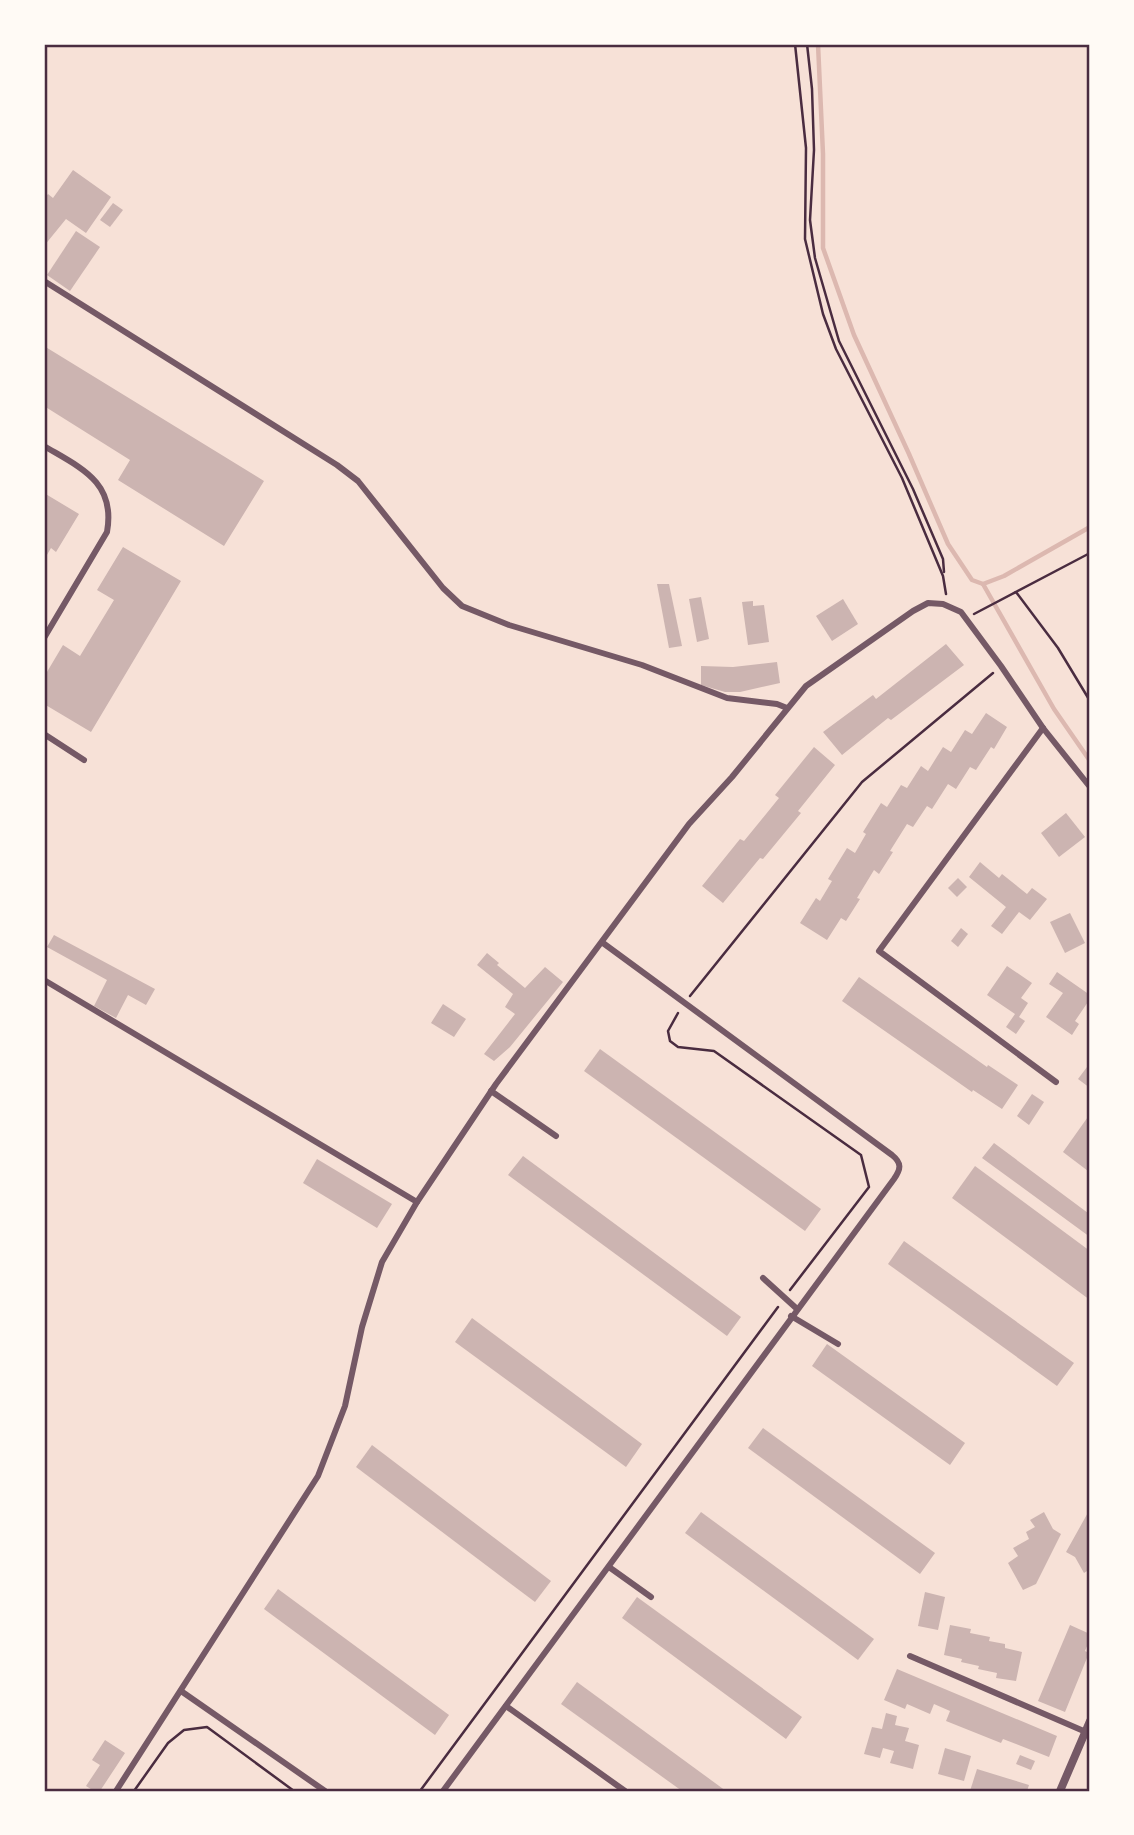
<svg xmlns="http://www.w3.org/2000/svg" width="1134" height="1835" font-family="'Space Grotesk',sans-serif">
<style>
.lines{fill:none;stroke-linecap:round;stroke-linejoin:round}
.stream{stroke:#dcb8b0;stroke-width:4.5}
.building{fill:#ccb4b1}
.path{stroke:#4a2c40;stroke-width:2.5}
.minor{stroke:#755966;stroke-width:6}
.tertiary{stroke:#755966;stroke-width:8}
.neatline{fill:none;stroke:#4a2c40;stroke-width:2.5}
</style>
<rect width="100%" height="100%" fill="#f7e1d7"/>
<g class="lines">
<g class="stream">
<polyline points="818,44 823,154 823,248 854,335 909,454 948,544 972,580 983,584 1054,709 1090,761"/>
<polyline points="983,584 1004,576 1090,527"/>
</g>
</g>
<g class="building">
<polygon points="73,170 111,197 86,233 66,219 44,246 44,199 48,194 53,198"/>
<polygon points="113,203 123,210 110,227 100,220"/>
<polygon points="76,231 100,247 70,291 47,275"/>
<polygon points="44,346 264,481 224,546 118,480 130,460 44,406"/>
<polygon points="44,493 79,514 56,552 51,548 44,560"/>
<polygon points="123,547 181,581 91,732 44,704 44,677 63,645 80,656 114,600 97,590"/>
<polygon points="657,584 669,584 682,646 669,648"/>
<polygon points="701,597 709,639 697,642 689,599"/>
<polygon points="843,599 858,624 832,641 816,616"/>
<polygon points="753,601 753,606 764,605 769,642 748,645 742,602"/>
<polygon points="946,644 964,665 891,720 888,718 842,755 823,732 873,695 876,699"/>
<polygon points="777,662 780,683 740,692 725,692 701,685 701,666 733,667"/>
<polygon points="986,713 1007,727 994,749 991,747 976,770 970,767 956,789 948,784 932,809 927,806 913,827 907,824 890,851 893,852 879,874 874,870 857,898 860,899 846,921 841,918 827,940 800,923 816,898 820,901 832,881 828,879 847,848 855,853 866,834 863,832 881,803 887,807 901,785 907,788 921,766 928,771 943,747 951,752 965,730 972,734"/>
<polygon points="814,747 835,765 798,811 801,813 763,859 760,858 723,903 702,886 740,839 744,841 779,798 775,795"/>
<polygon points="1066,813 1085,837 1059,857 1041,833"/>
<polygon points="980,862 999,878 1002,874 1027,894 1032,888 1047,899 1030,920 1019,912 1002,934 991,926 1006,907 969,877"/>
<polygon points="958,878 967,887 957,897 948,888"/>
<polygon points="1070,913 1085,943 1065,953 1050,922"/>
<polygon points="961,928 968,934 958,947 951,941"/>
<polygon points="54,935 155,989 146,1005 128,995 116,1018 94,1006 107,980 47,947"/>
<polygon points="487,953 499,963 497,965 525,988 545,967 563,982 510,1047 494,1061 484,1054 515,1014 505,1007 513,994 477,965"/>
<polygon points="1007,966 1032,983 1021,998 1028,1003 1019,1017 1025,1021 1016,1034 1006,1027 1015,1014 987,995"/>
<polygon points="1057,972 1090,995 1090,999 1075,1021 1079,1024 1072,1035 1046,1017 1063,993 1049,984"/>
<polygon points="859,977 987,1067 988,1065 1018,1085 1002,1109 973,1090 972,1092 842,1001"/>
<polygon points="443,1004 466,1019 454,1037 431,1023"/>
<polygon points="600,1049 821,1209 805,1231 584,1071"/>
<polygon points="1090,1063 1090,1088 1078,1079"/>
<polygon points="1032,1094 1044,1102 1029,1125 1017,1116"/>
<polygon points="1090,1114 1090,1168 1088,1171 1063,1152"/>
<polygon points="994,1143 1088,1213 1090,1210 1090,1237 982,1158"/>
<polygon points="523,1156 741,1317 727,1336 508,1175"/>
<polygon points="317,1159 392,1204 377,1228 303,1183"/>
<polygon points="975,1166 1090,1251 1090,1300 952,1198"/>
<polygon points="904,1241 1074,1363 1057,1386 888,1264"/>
<polygon points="472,1318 642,1444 626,1467 455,1342"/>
<polygon points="827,1344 965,1443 950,1465 812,1366"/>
<polygon points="763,1428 935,1553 920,1574 748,1448"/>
<polygon points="372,1445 551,1581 535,1602 356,1467"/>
<polygon points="1090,1509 1090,1569 1084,1573 1075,1557 1066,1552"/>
<polygon points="701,1512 874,1639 858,1660 685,1533"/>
<polygon points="1044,1512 1053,1529 1061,1534 1036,1584 1023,1590 1008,1563 1018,1556 1013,1548 1029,1539 1026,1532 1035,1527 1030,1520"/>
<polygon points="278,1589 449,1715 435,1735 264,1609"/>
<polygon points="925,1592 945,1597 938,1630 918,1626"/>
<polygon points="637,1597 802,1717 786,1739 622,1618"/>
<polygon points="950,1625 971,1629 970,1633 990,1637 989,1641 1005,1644 1005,1648 1022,1652 1016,1681 996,1678 997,1673 978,1669 979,1666 961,1662 962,1659 944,1655"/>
<polygon points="1070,1625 1090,1634 1090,1639 1085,1651 1089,1653 1065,1712 1038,1701"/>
<polygon points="897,1669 1057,1736 1049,1757 1003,1739 1001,1743 946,1721 950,1711 934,1704 930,1714 907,1704 905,1709 884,1700"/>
<polygon points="577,1682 726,1791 682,1791 561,1704"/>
<polygon points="886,1713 897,1716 895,1725 909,1728 905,1741 919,1745 913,1769 890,1763 894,1751 883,1748 880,1758 864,1754 872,1727 882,1729"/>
<polygon points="105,1740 125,1753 100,1791 94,1791 86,1786 100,1765 92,1760"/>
<polygon points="945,1748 971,1756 964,1781 938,1774"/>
<polygon points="1020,1755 1035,1761 1031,1770 1016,1764"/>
<polygon points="977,1769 1029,1785 1027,1791 970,1791"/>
</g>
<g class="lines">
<g class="path">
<polyline points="795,44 806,148 805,239 823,314 836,349 902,478 943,576 946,594"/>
<polyline points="807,44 812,89 814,150 810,220 815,258 839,341 913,489 943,559 944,572"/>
<polyline points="1014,593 1016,592 1058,648 1090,701"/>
<polyline points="974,614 1090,553"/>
<polyline points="690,996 862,782 993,673"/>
<polyline points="678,1013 668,1031 670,1041 678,1047 714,1051 861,1155 869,1187 790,1290"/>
<polyline points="134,1791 168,1743 184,1730 207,1727 294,1791"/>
<polyline points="420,1791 778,1307"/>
</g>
<g class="minor">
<polyline points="44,281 337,465 358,481 443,588 462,606 509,625 642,665 727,698 777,704 787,708"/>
<path d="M44,446c37,22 72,36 63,86l-63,106"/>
<polyline points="1043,728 879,951 1056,1082"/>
<polyline points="44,734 84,760"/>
<polyline points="44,980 417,1202"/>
<polyline points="491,1091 556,1136"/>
<polyline points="763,1278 796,1308"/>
<polyline points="791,1316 838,1344"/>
<polyline points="609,1567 651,1597"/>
<polyline points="910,1656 1086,1732"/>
<polyline points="181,1691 325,1791"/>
<polyline points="506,1706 625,1791"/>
<polyline points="116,1791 318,1476 345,1406 362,1327 382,1262 417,1202 496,1084 689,824 732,777 806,686 913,611 928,603 943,604 961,612 1001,666 1043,728 1090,787"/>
<path d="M443,1791l451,-612c7,-10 8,-16 -2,-24l-289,-212"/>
</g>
<polyline class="tertiary" points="1060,1791 1090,1721"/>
</g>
<rect width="1134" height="1835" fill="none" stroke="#fffaf5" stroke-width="91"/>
<rect x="46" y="46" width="1042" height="1744" class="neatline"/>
</svg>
